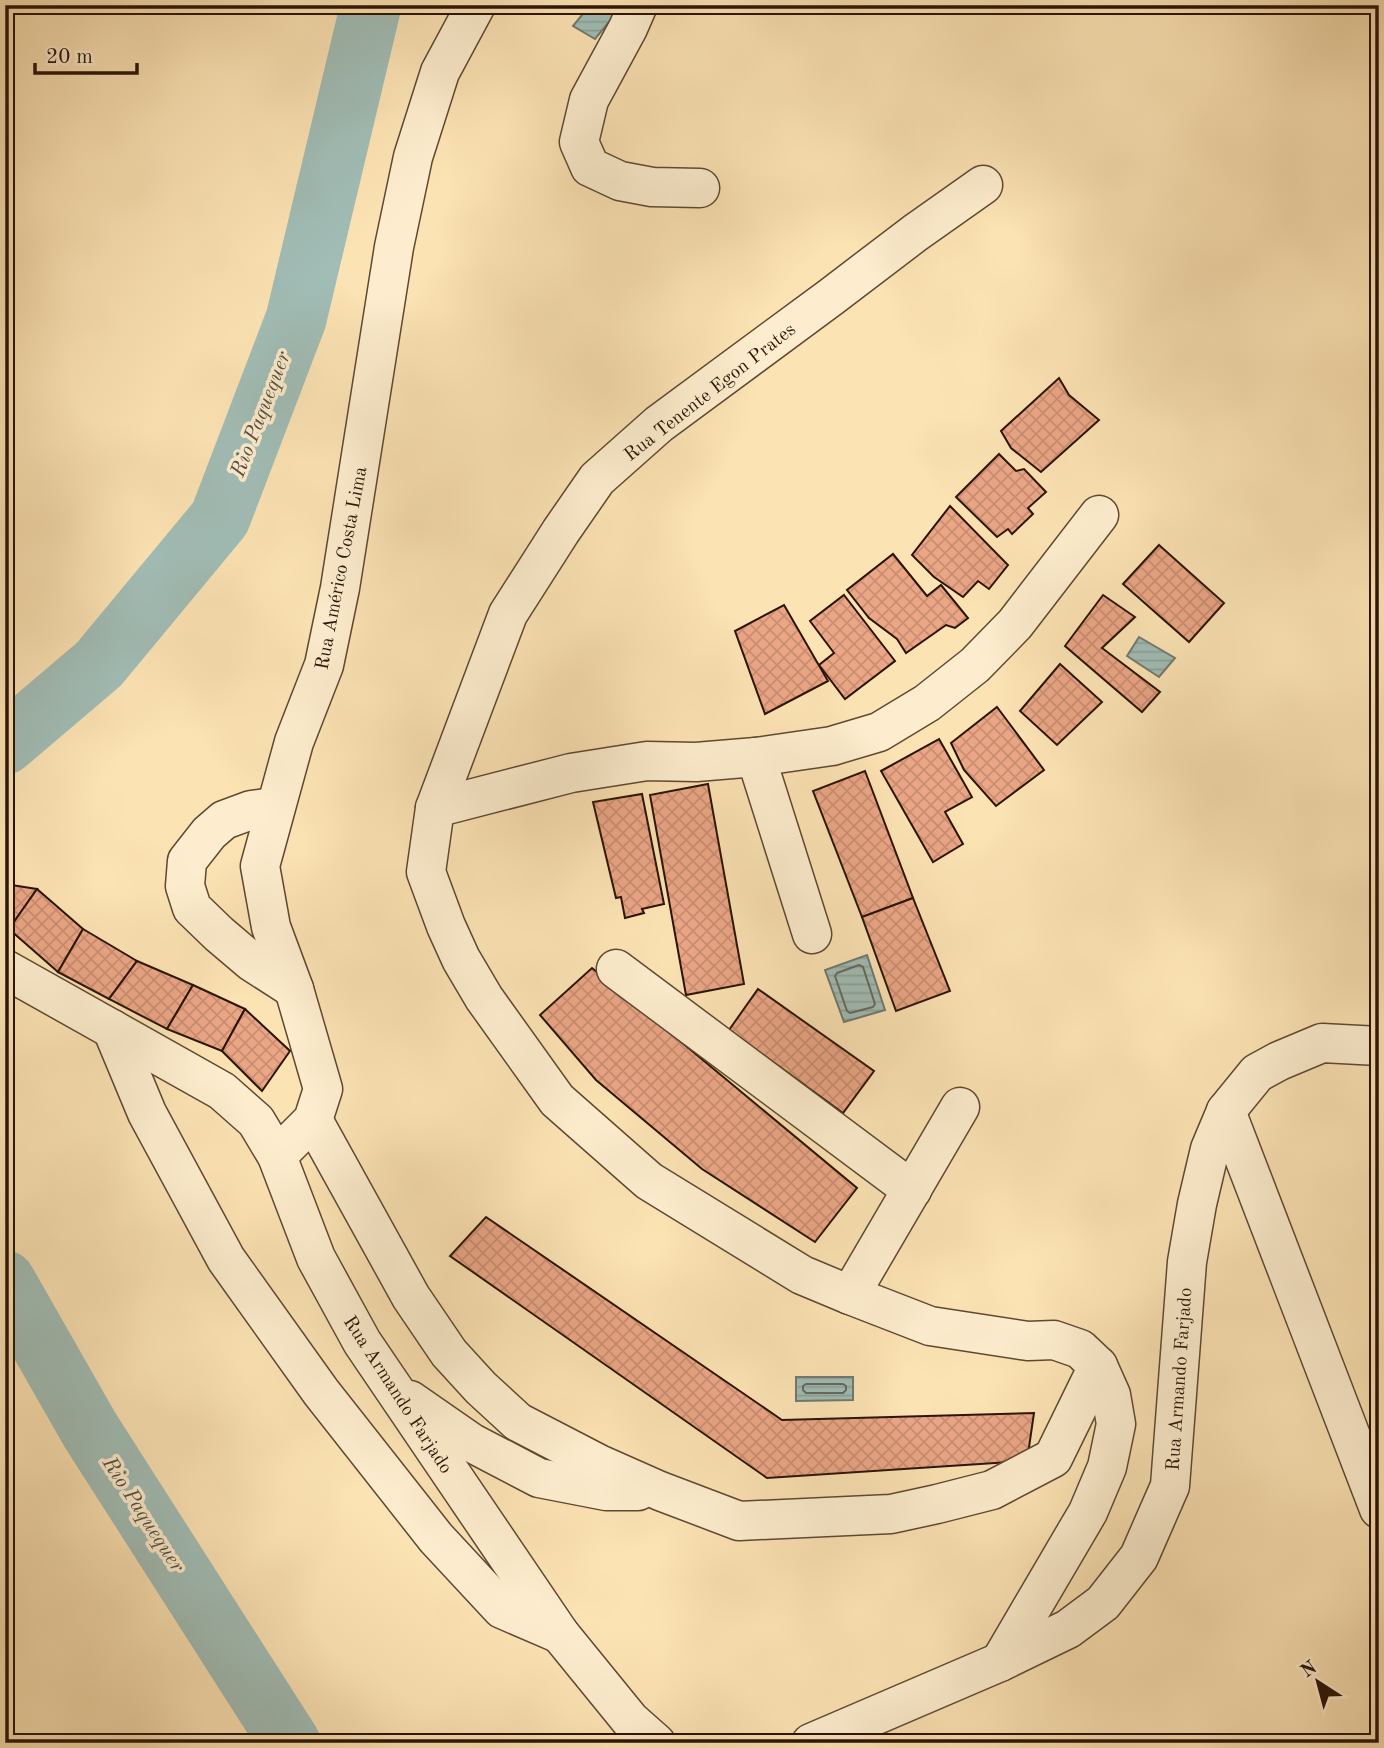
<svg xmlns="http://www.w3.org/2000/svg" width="1384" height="1748" font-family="'Old Standard TT',serif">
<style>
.water{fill:url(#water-rules);stroke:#717970;stroke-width:2}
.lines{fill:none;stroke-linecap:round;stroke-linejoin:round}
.shore{stroke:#66685e;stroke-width:2}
.river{stroke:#a1bdb6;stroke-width:61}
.building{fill:url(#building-cross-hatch);stroke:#2a1406;stroke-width:2}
.minor-casing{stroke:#5e4832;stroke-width:41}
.minor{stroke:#fdedce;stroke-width:38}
.labels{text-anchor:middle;stroke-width:7;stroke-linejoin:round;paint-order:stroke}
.street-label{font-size:19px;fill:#2a1406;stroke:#fdedce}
.water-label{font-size:21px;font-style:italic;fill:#544f44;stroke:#fdedce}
</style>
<defs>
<pattern id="water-rules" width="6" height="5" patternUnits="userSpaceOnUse" patternTransform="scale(1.75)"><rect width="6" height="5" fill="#a1bdb6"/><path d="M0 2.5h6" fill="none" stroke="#8ba29b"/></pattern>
<pattern id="building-cross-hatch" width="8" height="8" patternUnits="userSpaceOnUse" patternTransform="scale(1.75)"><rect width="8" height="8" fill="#eba686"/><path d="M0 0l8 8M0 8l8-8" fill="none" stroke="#ca8e72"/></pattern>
</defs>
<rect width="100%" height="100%" fill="#fce3b4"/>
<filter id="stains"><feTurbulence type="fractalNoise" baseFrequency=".00286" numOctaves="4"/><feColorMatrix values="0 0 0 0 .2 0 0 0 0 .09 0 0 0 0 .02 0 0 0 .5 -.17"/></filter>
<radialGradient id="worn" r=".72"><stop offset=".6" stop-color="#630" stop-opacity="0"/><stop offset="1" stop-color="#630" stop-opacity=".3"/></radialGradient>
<g class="water">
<polygon points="590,5 623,5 595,39 573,26"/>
<polygon points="1139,637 1175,658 1159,677 1127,656"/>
<polygon points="867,955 885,1010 844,1022 825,970"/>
<polygon points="796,1377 853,1377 853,1400 796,1401"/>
</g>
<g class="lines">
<g class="shore">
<polygon points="859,965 863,967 875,1004 873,1007 850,1013 847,1011 835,976 837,973"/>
<polygon points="806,1384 843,1384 846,1386 846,1390 843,1393 806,1393 803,1390 803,1386"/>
</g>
<g class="river">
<polyline points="5,744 99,664 220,518 296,319 371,5"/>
<polyline points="5,1281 90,1430 290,1743"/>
</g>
</g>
<g class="building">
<polygon points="1059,378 1069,395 1099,420 1041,472 1011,448 1001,431"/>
<polygon points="999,454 1016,471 1024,469 1046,492 1028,508 1033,514 1012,534 1008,529 997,537 956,497"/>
<polygon points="950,506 1008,565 989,589 978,581 963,597 934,577 912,555"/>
<polygon points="1159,545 1224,603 1189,642 1123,584"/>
<polygon points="893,554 927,596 941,585 968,618 955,628 946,625 906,653 897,639 869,618 847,590"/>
<polygon points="844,595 895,661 845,699 819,665 834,653 810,621"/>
<polygon points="1103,595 1135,617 1102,648 1160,692 1142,712 1065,646"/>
<polygon points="784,605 828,681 765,714 735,631"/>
<polygon points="1060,664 1102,702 1057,745 1020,711"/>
<polygon points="997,707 1044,770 996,806 964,770 951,743"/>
<polygon points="939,739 972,797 945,812 963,844 933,862 881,771"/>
<polygon points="865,771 913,898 862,917 813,791"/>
<polygon points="708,784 744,984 686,995 650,795"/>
<polygon points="642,794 664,904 642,909 644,913 625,918 621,897 616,898 593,802"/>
<polygon points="5,884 37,889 9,929 5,928"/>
<polygon points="37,889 83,929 58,972 9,929"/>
<polygon points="913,898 950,991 896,1011 862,917"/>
<polygon points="83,929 137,961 109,999 58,972"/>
<polygon points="137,961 193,985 167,1029 109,999"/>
<polygon points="592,968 857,1188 815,1242 702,1169 596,1080 540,1015"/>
<polygon points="193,985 245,1009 222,1051 167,1029"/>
<polygon points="758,989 874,1071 843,1113 729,1030"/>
<polygon points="245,1009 290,1051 262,1091 222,1051"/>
<polygon points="486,1217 782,1420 1034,1413 1027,1461 767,1478 450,1256"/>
</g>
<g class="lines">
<defs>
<g id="minor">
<polyline points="638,5 628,28 589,100 579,142 590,167 620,181 652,187 700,188"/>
<polyline points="983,185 915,233 831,297 659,424 597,479 561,531 508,614 435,808 426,872 446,926 461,959 484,998 557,1100 649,1181 802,1275 850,1295 930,1326 1028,1341 1054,1340 1080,1349 1098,1366 1111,1395 1116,1424 1107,1467 1088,1512 1000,1662"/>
<polyline points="756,757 812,934"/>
<polyline points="275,807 251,810 224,820 209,833 187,861 185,886 192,908 219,934 252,962 294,989"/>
<polyline points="435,808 571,773 647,761 696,762 756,757 832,746 879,732 927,703 975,665 1015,624 1099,515"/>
<polyline points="5,969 222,1091 256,1121 277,1156 316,1258 362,1342 560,1634 630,1720 656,1743"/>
<polyline points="616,969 912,1190"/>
<polyline points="112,1029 147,1113 226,1259 321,1392 436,1538 502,1609 560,1634"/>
<polyline points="1226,1111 1379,1509"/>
<polyline points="313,1120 411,1297 449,1353 481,1388 518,1422 599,1464 660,1491 739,1521 891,1514 937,1504 992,1490 1053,1458 1098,1366"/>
<polyline points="277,1156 313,1120 323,1089 294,989 271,927 260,866 294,742 324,665 340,588 394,247 413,157 440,72 476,5"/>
<polyline points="850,1295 960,1107"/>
<polyline points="410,1400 472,1443 539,1478 606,1491 638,1491"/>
<polyline points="811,1743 1000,1662 1068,1629 1103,1603 1139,1557 1170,1486 1187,1262 1197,1204 1210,1149 1226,1111 1257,1073 1279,1061 1322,1043 1379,1046"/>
</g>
</defs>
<use href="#minor" class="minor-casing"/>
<use href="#minor" class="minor"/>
</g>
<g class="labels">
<g class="street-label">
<text transform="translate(709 391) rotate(-38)" y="7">Rua Tenente Egon Prates</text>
<text transform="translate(340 568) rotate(-79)" y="7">Rua Américo Costa Lima</text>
<text transform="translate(1178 1379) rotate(-86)" y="7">Rua Armando Farjado</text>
<text transform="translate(399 1394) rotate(57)" y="7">Rua Armando Farjado</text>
</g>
<g class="water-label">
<text transform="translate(260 414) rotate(-69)" y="7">Rio Paquequer</text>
<text transform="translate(144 1514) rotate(57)" y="7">Rio Paquequer</text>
</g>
</g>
<rect width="1384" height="1748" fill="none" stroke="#fce3b4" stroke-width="28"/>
<rect x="7" y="7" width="1370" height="1734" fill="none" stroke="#2a1406" stroke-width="3.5"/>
<rect x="14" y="14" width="1356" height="1720" fill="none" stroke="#2a1406" stroke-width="2"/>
<g transform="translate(1318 1682) rotate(324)" stroke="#fdedce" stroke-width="5" paint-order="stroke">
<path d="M0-5L12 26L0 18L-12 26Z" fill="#2a1406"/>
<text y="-10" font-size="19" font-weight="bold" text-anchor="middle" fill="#2a1406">N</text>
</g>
<path d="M35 63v10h102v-10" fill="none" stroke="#2a1406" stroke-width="3.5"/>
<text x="46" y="63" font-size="21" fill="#2a1406" stroke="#fdedce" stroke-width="5" paint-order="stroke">20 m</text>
<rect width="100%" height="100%" filter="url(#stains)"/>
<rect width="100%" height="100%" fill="url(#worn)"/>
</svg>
